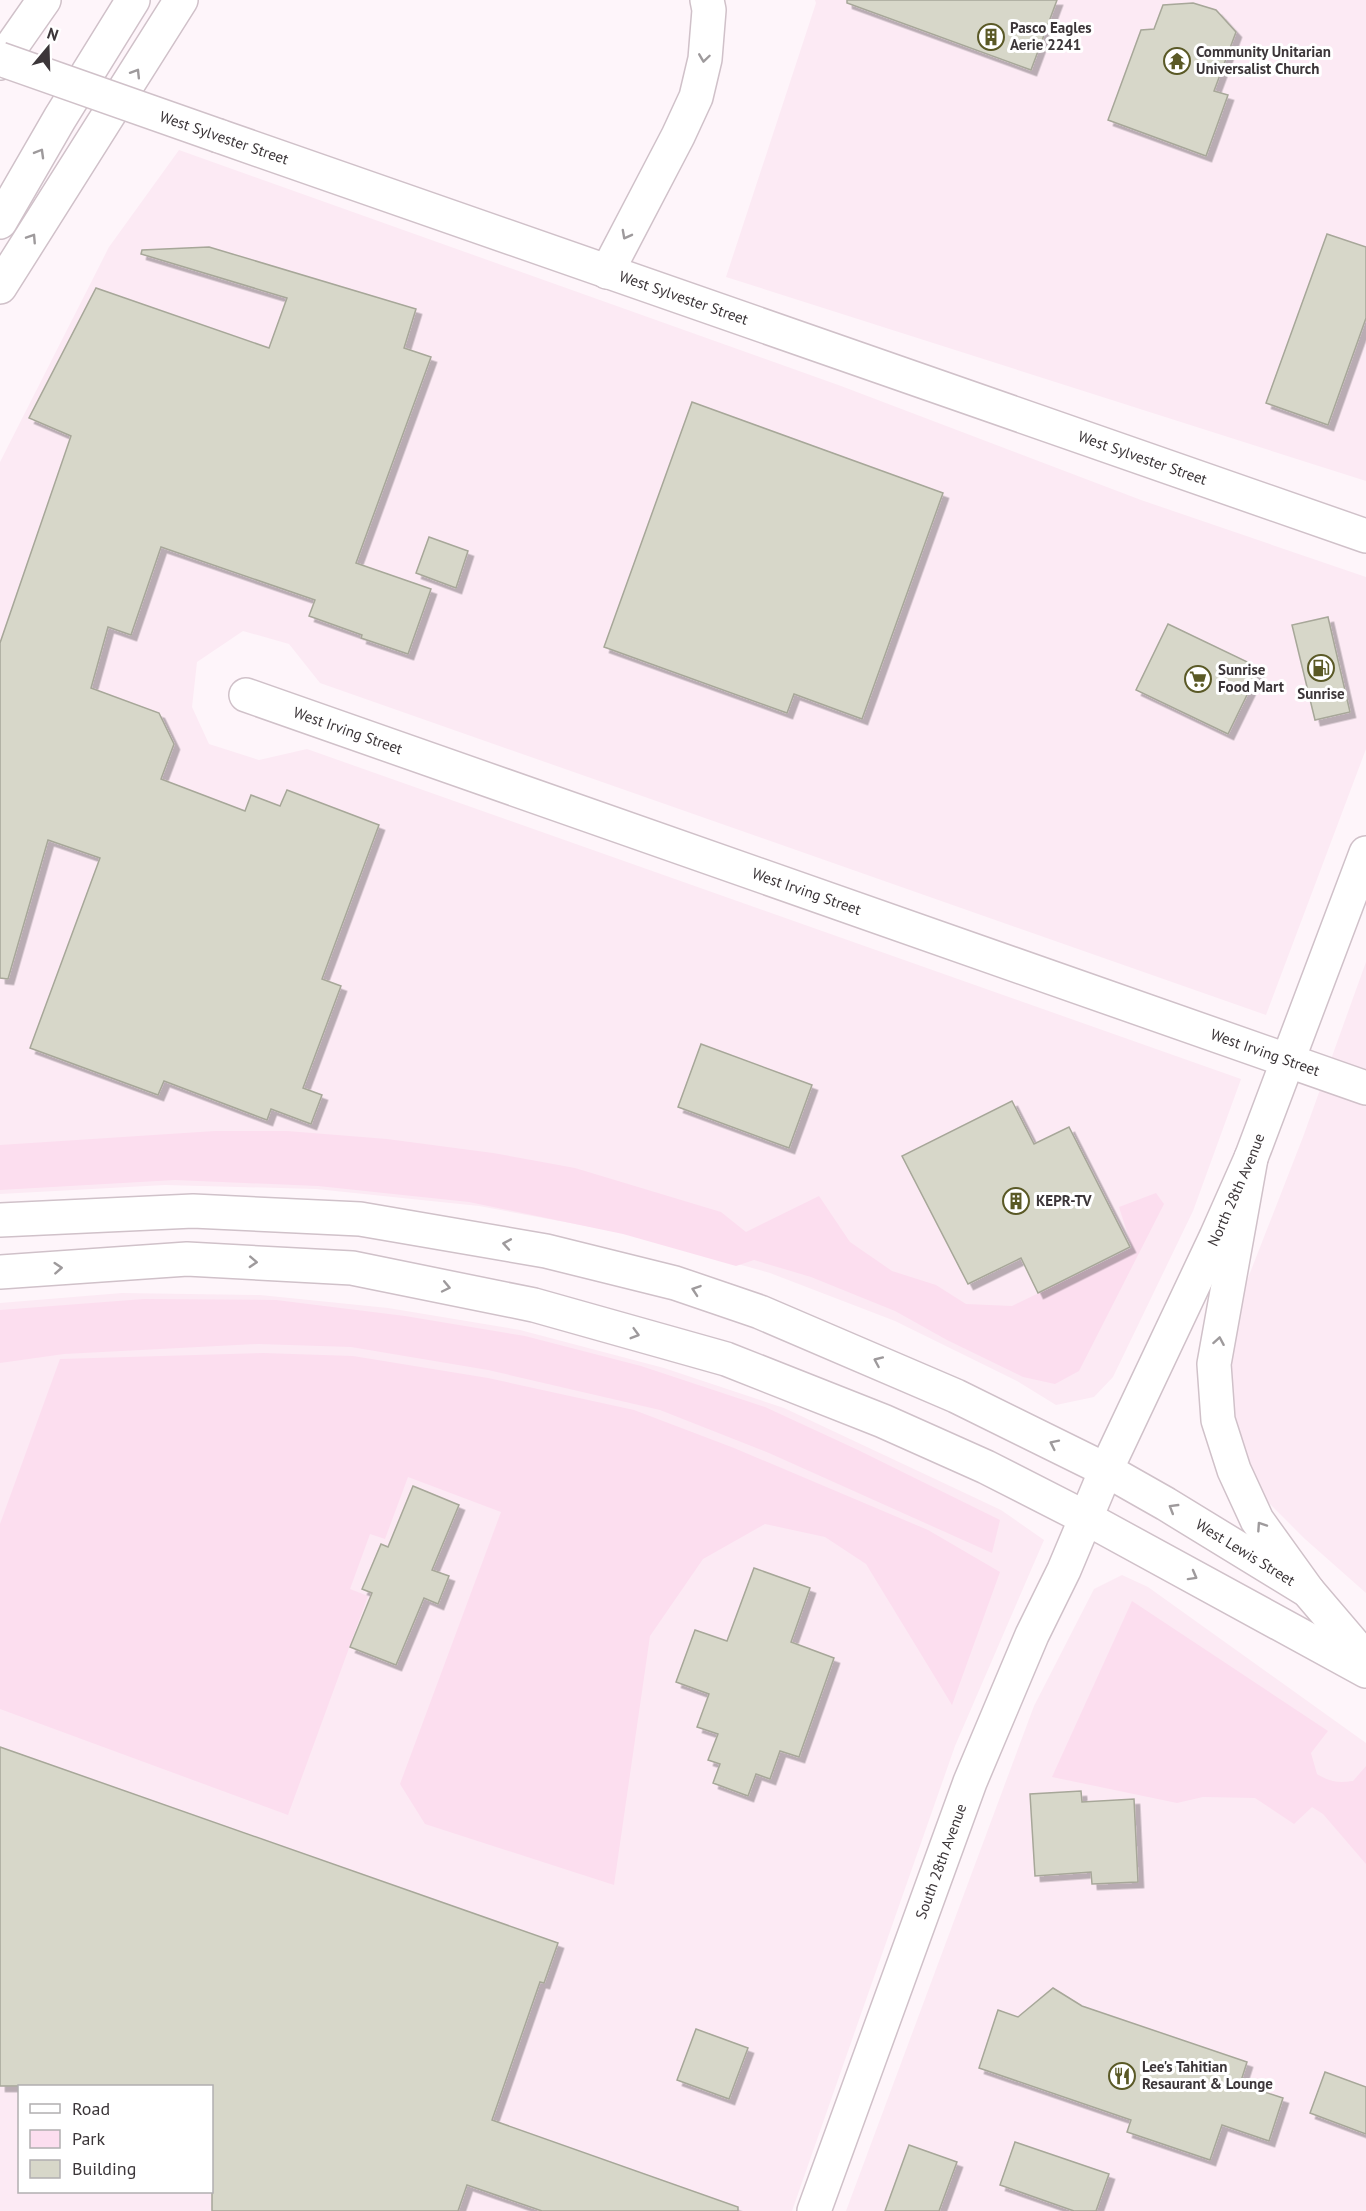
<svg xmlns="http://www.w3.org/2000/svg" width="1366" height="2211" font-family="'PT Sans',sans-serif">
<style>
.built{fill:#fceaf4;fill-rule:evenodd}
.green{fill:#fcdeef}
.building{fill:#d7d7c9;stroke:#a7a799;stroke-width:1.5;filter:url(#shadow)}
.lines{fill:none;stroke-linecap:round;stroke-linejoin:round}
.street-casing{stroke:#d0c1c9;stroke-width:36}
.secondary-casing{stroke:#d0c1c9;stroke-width:36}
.primary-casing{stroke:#d0c1c9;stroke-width:36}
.highway-casing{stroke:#d0c1c9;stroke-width:36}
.street{stroke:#fff;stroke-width:33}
.secondary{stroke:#fff;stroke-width:33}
.primary{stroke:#fff;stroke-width:33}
.highway{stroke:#fff;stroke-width:33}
.secondary-bridge-casing{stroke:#d0c1c9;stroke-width:36;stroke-linecap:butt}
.secondary-bridge{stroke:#fff;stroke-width:33}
.oneway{stroke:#9e9a9c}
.labels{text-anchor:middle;stroke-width:6;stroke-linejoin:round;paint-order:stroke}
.poi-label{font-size:15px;font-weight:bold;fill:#3c3639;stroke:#fff;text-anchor:start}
.street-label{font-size:15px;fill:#3c3639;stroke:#fff}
</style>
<defs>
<filter id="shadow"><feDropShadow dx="5.5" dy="5.5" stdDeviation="0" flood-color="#0004"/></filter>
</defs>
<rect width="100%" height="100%" fill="#fef5fa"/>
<g class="built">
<polygon points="815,0 1366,0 1366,481 726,277 816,3"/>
<polygon points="179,150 841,386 1141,500 1366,577 1366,749 1266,1015 320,683 289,644 243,631 197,662 192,707 209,744 259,760 307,749 1241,1079 1193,1211 1113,1377 1094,1397 1056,1405 1017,1381 895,1321 770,1273 630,1234 479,1206 316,1189 165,1185 0,1194 0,462 109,247"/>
<polygon points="1366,962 1366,1593 1305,1539 1266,1500 1231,1441 1223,1372 1241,1296 1303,1137"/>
<path d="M122,1293l138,2 128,13 132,22 144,38 120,40 217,102 43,30 -89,206 -163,465h-792v-908zM20,2086h192v106h-192z"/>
<polygon points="1122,1575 1148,1587 1366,1743 1366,2211 846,2211 1034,1706 1094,1589"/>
</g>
<g class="green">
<polygon points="215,1131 287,1131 387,1139 493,1153 575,1168 721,1212 746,1232 819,1196 850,1242 892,1271 936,1285 966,1304 1012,1306 1132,1248 1119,1207 1156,1193 1164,1204 1079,1371 1055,1384 1023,1377 947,1340 895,1311 811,1277 754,1260 736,1266 623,1234 469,1202 318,1186 175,1180 0,1190 0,1145"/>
<polygon points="144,1299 276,1300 405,1316 525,1336 641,1366 765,1407 858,1450 1000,1520 992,1553 769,1453 660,1410 488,1370 351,1347 258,1344 64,1354 0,1363 0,1310"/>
<polygon points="263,1353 353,1356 488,1378 634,1410 734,1448 928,1530 1000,1572 952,1705 866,1564 825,1537 765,1524 703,1559 650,1636 614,1885 425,1824 400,1784 501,1512 408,1477 385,1539 370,1534 350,1589 368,1596 288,1815 0,1709 0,1524 60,1359"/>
<path d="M1132,1601l196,130 -17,22 6,21c13,8 21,9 36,7l13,-15v98l-43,-50 -11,-7 -18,17 -39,-26 -52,-1 -26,6 -125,-26z"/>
</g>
<g class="building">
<polygon points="847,0 1057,0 1031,70 847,3"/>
<polygon points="1193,3 1216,10 1236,32 1214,91 1228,95 1206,156 1108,120 1141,30 1154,29 1163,5"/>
<polygon points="1327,234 1366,247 1366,318 1328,425 1266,403"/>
<polygon points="209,247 416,309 404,348 431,357 356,563 431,589 408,654 361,638 362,635 309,616 315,600 161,547 131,635 108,627 91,688 159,713 174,744 161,779 245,811 251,795 280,806 287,790 379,825 322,979 341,986 303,1088 322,1095 311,1124 271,1109 267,1120 164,1081 158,1095 30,1048 100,858 48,840 8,979 0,978 0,643 71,436 29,418 96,288 269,348 287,298 141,254 142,250"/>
<polygon points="692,402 943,493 862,719 794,694 787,713 604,647"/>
<polygon points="429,537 468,551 456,588 416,573"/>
<polygon points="1328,617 1350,712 1315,720 1292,625"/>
<polygon points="1168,624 1260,668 1228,734 1136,690"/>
<polygon points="701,1044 812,1085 789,1148 678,1107"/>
<polygon points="1012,1101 1034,1144 1069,1127 1130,1247 1038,1293 1021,1258 968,1284 902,1156"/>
<polygon points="413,1486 459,1505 432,1570 449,1576 438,1604 424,1598 396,1665 350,1647 372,1593 362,1589 381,1544 388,1547"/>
<polygon points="754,1568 810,1588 791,1642 834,1658 799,1757 780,1751 770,1779 756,1774 748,1796 713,1783 720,1764 708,1760 718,1734 697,1727 709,1694 676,1682 695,1630 727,1641"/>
<polygon points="0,1747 558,1943 544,1983 540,1982 492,2120 738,2207 738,2211 542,2211 467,2185 458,2211 212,2211 212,2086 0,2086"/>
<polygon points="1081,1791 1082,1802 1134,1799 1138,1882 1092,1884 1091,1872 1035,1876 1030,1794"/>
<polygon points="1053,1988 1082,2006 1247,2062 1240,2084 1283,2098 1269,2141 1222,2125 1210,2160 1127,2132 1131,2120 979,2068 998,2010 1018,2017"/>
<polygon points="696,2029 748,2048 729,2099 677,2080"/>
<polygon points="1325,2072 1366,2087 1366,2134 1310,2113"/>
<polygon points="1015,2142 1109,2174 1096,2211 1074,2211 1000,2185"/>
<polygon points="909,2145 957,2162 939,2211 885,2211"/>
</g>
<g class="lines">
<defs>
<g id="street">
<path id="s1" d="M246,695l1120,393"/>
</g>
<g id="secondary">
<path id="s2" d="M219,136l1147,400"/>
<path id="s3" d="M814,2211l156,-429 62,-147 32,-65 42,-100 110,-233 35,-79 115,-305"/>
</g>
<g id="primary">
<polyline points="1251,1158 1214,1364 1218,1420 1234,1470 1257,1520 1308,1591"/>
<path id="s4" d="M1106,1470l60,34 142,87 58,68"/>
<polyline points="1086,1518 1366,1671"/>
</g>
<g id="highway">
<polyline points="0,63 44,0"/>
<polyline points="0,222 60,118 133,0"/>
<polyline points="607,272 678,136 696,97 705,59 709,10 707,0"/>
<polyline points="0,287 181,0"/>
<polyline points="0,1220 193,1211 360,1219 546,1251 675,1283 760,1312 956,1396 1106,1470"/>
<polyline points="0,1272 187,1259 352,1268 534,1305 726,1359 883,1421 986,1467 1086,1518"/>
</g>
</defs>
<use href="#street" class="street-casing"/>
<use href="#secondary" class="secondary-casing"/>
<use href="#primary" class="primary-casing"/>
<use href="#highway" class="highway-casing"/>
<use href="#street" class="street"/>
<use href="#secondary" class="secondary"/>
<use href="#primary" class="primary"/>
<use href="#highway" class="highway"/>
<defs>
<polyline id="secondary-bridge" points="0,59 219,136"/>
</defs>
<use href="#secondary-bridge" class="secondary-bridge-casing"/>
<use href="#secondary-bridge" class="secondary-bridge"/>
</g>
<defs><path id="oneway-chevron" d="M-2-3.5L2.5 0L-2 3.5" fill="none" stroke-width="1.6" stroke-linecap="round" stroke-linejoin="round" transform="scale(1.5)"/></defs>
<g class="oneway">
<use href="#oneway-chevron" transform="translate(704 58) rotate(98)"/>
<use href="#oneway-chevron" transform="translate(136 73) rotate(-58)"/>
<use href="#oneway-chevron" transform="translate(40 153) rotate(-60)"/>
<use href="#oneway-chevron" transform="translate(626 235) rotate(118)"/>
<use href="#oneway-chevron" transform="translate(32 238) rotate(-57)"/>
<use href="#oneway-chevron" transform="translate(507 1244) rotate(-170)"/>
<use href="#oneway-chevron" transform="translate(253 1262) rotate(3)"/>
<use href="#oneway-chevron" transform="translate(58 1268) rotate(-4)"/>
<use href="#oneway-chevron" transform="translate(446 1287) rotate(12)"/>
<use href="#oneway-chevron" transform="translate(696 1290) rotate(-161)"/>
<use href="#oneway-chevron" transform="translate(635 1334) rotate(16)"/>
<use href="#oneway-chevron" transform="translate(1219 1341) rotate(-80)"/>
<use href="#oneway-chevron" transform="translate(878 1361) rotate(-156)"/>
<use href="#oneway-chevron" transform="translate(1054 1444) rotate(-154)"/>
<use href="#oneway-chevron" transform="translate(1173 1508) rotate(-149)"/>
<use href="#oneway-chevron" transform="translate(1261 1526) rotate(-124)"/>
<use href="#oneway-chevron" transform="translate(1193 1576) rotate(29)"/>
</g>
<defs>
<symbol id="building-ring" viewBox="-11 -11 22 22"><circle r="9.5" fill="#fff" stroke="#5a5926" stroke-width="1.5"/><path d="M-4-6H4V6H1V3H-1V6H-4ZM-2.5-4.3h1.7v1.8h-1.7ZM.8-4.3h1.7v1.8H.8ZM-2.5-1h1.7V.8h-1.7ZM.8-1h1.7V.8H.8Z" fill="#5a5926"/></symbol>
<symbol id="temple-ring" viewBox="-11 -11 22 22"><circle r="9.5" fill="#fff" stroke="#5a5926" stroke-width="1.5"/><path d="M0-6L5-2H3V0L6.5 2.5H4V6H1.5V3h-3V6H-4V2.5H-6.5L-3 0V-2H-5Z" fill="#5a5926"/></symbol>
<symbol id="fuel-ring" viewBox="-11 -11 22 22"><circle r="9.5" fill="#fff" stroke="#5a5926" stroke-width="1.5"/><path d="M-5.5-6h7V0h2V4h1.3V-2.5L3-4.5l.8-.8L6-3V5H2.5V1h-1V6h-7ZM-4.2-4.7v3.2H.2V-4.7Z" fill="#5a5926"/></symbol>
<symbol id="supermarket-ring" viewBox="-11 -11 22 22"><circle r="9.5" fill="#fff" stroke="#5a5926" stroke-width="1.5"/><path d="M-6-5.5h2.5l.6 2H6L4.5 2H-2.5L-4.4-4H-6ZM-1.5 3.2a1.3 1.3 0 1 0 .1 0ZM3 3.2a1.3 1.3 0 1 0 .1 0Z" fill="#5a5926"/></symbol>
<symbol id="restaurant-ring" viewBox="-11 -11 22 22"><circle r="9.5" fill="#fff" stroke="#5a5926" stroke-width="1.5"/><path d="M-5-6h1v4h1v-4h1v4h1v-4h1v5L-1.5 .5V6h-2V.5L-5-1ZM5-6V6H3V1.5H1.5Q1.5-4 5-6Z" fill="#5a5926"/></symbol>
</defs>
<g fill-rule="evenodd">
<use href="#building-ring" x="976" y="22" width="30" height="30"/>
<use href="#temple-ring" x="1162" y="46" width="30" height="30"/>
<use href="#fuel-ring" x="1306" y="653" width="30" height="30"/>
<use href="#supermarket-ring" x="1183" y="664" width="30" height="30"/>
<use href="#building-ring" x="1001" y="1186" width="30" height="30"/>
<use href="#restaurant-ring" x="1107" y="2061" width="30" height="30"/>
</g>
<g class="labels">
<g class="poi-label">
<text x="1010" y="33">Pasco Eagles<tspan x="1010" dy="17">Aerie 2241</tspan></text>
<text x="1196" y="57">Community Unitarian<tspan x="1196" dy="17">Universalist Church</tspan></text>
<text x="1218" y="675">Sunrise<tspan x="1218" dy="17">Food Mart</tspan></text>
<text x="1321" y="699" text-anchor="middle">Sunrise</text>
<text x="1036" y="1206">KEPR-TV</text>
<text x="1142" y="2072">Lee's Tahitian<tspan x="1142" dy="17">Resaurant &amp; Lounge</tspan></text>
</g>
<g class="street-label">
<text transform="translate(224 138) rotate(19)" y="5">West Sylvester Street</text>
<text dy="5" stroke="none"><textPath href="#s2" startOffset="492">West Sylvester Street</textPath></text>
<text dy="5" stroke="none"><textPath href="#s2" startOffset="978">West Sylvester Street</textPath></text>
<text dy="5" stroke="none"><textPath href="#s1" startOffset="108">West Irving Street</textPath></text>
<text dy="5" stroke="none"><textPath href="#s1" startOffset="594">West Irving Street</textPath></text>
<text dy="5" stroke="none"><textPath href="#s1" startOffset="1080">West Irving Street</textPath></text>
<text dy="5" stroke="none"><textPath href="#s3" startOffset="1106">North 28th Avenue</textPath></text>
<text dy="5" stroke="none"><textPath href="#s4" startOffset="162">West Lewis Street</textPath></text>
<text dy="5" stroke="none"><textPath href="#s3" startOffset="372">South 28th Avenue</textPath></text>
</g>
</g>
<rect x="18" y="2085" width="195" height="108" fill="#ffffff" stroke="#b1afb0" stroke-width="1.5"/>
<rect x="30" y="2104" width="30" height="9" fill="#ffffff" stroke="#b1afb0" stroke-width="1.5"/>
<text x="72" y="2115" font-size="18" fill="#3c3639">Road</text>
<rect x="30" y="2130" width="30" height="18" fill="#fcdeef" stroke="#b1afb0" stroke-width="1.5"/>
<text x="72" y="2145" font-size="18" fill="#3c3639">Park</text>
<rect x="30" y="2160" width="30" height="18" fill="#d7d7c9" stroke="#b1afb0" stroke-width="1.5"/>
<text x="72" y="2175" font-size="18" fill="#3c3639">Building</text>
<g transform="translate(48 48) rotate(19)" stroke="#ffffff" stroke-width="4.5" paint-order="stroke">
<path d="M0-4.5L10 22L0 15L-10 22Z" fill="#3c3639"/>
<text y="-9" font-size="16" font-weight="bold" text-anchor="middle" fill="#3c3639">N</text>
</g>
</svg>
